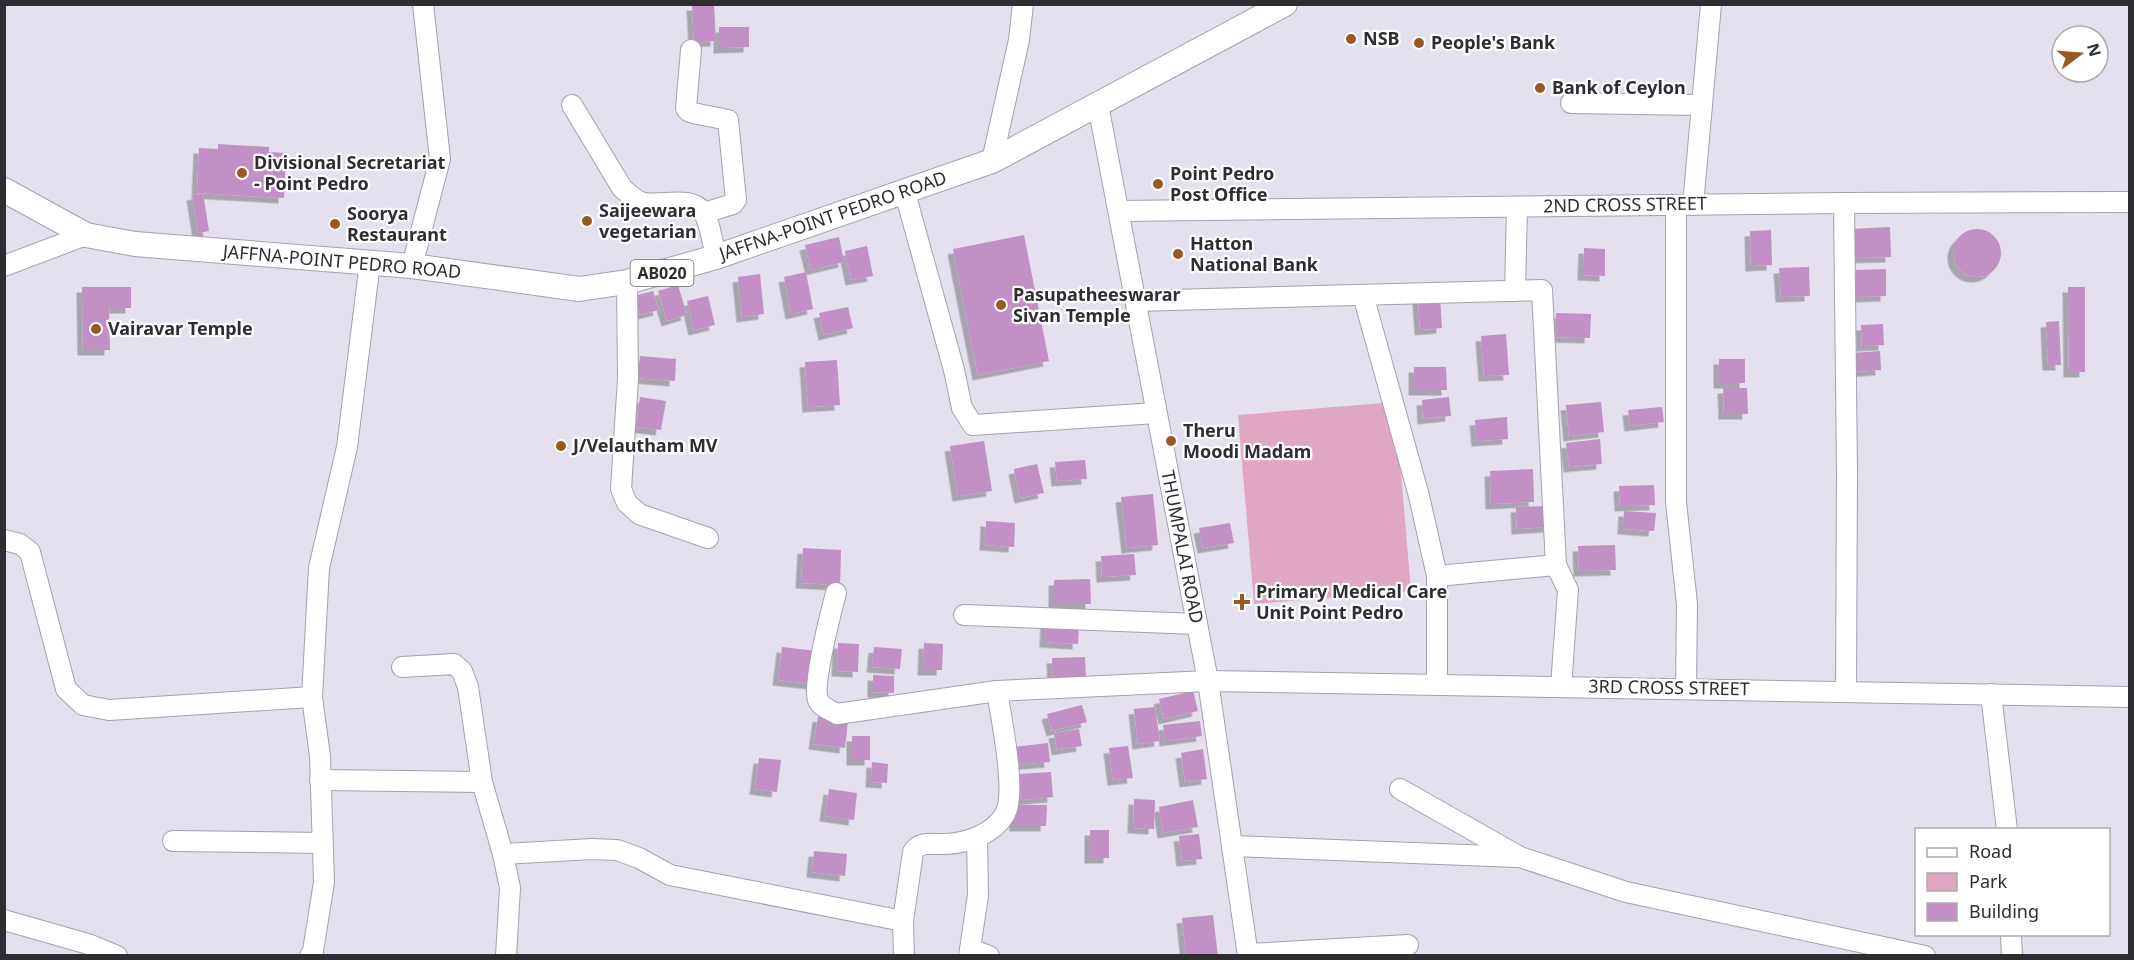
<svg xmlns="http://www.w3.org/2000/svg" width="2134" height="960" font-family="'Noto Sans',sans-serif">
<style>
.green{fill:#e0a7c3}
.building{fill:#c290c5;filter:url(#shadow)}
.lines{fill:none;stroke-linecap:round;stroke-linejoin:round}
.minor-casing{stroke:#a5a1ae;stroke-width:22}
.major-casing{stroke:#a5a1ae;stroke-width:26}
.minor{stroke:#fff;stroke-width:20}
.major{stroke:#fff;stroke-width:24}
.poi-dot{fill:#995923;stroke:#fff;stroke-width:2}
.labels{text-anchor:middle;stroke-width:4.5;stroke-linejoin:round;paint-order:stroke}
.shield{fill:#fff;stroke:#6d6c70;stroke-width:1.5}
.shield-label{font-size:16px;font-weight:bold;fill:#2f2d32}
.poi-label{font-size:18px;font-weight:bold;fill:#2f2d32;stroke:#fff;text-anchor:start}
.street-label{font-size:18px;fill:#2f2d32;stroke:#fff}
</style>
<defs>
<filter id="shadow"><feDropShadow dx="-5.5" dy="5.5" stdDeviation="0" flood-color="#0004"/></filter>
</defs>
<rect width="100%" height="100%" fill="#e5e0ee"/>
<polygon class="green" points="1395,402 1411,591 1254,604 1238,415"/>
<g class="building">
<polygon points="692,5 714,5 716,41 694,42"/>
<polygon points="719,27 749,27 749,47 719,48"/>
<polygon points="218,144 269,147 269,152 286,153 284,198 197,193 199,148 218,149"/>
<polygon points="203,193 209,231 198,233 192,195"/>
<polygon points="1890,227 1891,257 1853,258 1851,229"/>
<circle cx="1977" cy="253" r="24"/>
<polygon points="1771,230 1772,265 1751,266 1750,231"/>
<polygon points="1024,235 1049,361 978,375 953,249"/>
<polygon points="839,237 844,262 811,270 805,245"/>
<polygon points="867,246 873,276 851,280 845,251"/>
<polygon points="1584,248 1605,249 1605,276 1583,275"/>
<polygon points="1809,267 1810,296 1781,297 1779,268"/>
<polygon points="1886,269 1886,296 1856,297 1855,270"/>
<polygon points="806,272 813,309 791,314 784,277"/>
<polygon points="760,274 764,314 742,317 738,277"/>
<polygon points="678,285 687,315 667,321 658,291"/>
<polygon points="82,287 131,287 131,308 109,308 110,350 83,350"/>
<polygon points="2068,287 2085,287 2085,372 2069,372"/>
<polygon points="653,291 659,310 640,315 634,296"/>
<polygon points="708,296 715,325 694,330 687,301"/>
<polygon points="1440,297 1442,328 1420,330 1418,298"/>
<polygon points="848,307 853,328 824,335 819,313"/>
<polygon points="1556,313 1591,314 1590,338 1555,337"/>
<polygon points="2059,321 2061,365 2048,365 2046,322"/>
<polygon points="1883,324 1884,345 1862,346 1861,325"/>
<polygon points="1506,334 1509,375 1484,376 1481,336"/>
<polygon points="1880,351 1881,370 1853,372 1852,353"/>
<polygon points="640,356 676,359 675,381 638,378"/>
<rect x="1719" y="359" width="26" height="24"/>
<polygon points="837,360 840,405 808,407 805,362"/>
<polygon points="1414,367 1446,367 1447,390 1414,390"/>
<polygon points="1723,388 1747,388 1748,414 1724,414"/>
<polygon points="640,397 666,401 661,430 636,427"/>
<polygon points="1449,397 1451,416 1423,419 1422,400"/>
<polygon points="1601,402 1604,432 1569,436 1566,405"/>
<polygon points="1662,407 1664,422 1630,426 1628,410"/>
<polygon points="1507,417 1508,439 1477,441 1475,420"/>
<polygon points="1600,439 1602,464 1569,467 1566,443"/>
<polygon points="984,441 992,491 958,496 950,446"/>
<polygon points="1085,460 1087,479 1057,481 1055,462"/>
<polygon points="1037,464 1044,493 1020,498 1014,469"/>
<polygon points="1533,469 1534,502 1491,504 1490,471"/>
<polygon points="1654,485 1655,505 1620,506 1619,486"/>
<polygon points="1153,494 1158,545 1127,548 1121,497"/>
<polygon points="1548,506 1549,527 1517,529 1516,507"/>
<polygon points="1624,511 1656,513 1654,531 1623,529"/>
<polygon points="986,521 1015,523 1014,547 985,545"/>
<polygon points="1230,523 1234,543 1203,548 1199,528"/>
<polygon points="1615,545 1616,570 1579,571 1578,546"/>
<polygon points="803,548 841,550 840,585 801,583"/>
<polygon points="1134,554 1136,575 1102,577 1101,556"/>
<polygon points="1090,579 1091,604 1054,604 1054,580"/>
<polygon points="1046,621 1079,622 1078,644 1045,642"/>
<polygon points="838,643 859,644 858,672 837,671"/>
<polygon points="924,643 943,644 942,670 923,670"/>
<polygon points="782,647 817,651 814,684 778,680"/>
<polygon points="874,647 902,649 900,669 872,667"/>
<polygon points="1085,657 1086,680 1053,680 1052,658"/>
<polygon points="873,675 894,676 894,693 873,692"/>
<polygon points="1193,691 1198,711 1164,719 1159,699"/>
<polygon points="1082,705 1087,722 1052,731 1047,714"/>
<polygon points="1155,707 1160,741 1138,744 1134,709"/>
<polygon points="818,716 848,721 845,748 814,744"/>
<polygon points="1200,721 1202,736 1165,741 1163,725"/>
<polygon points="1079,729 1082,746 1057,750 1054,733"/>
<rect x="852" y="736" width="18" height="24"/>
<polygon points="1048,743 1050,762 1015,765 1014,747"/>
<polygon points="1128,746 1133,778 1113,780 1109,748"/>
<polygon points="1203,749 1207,779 1185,782 1181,753"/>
<polygon points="759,758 781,760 777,792 755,789"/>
<polygon points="872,762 888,764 887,783 871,782"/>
<polygon points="1051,772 1053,797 1021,800 1019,774"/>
<polygon points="829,789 857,793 854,820 825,816"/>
<polygon points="1134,799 1155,800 1154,829 1133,828"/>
<polygon points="1193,800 1198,827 1163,833 1159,807"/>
<polygon points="1015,805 1047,805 1046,826 1015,826"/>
<rect x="1090" y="830" width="19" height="28"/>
<polygon points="1199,834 1202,859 1182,861 1179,836"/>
<polygon points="814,851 847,854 845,876 812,872"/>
<polygon points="1213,915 1218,956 1186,956 1182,918"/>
</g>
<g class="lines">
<defs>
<g id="minor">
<polyline points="691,50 686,108 688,111 693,113 728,120 736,200 733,204 704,213"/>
<polyline points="1571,103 1702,105"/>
<path d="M572,105l50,83c6,5 11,11 19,14 17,6 49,-8 62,10 7,9 10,34 13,45"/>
<polyline points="1098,105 1208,681 1248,956"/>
<polyline points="992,161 1019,40 1023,4"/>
<polyline points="905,193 954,370 962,408 973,425 1156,413"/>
<polyline points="1844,203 1847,472 1846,691"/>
<polyline points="1676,205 1676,502 1687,604 1686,689"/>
<polyline points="1693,205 1711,4"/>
<polyline points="1120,211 1844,203 2130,202"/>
<polyline points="4,266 86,235"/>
<polyline points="412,266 440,159 423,4"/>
<polyline points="627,282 628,378 621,489 627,503 639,514 708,538"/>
<polyline points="1515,291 1517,207"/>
<polyline points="1363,295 1419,496 1437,576 1437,685"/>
<polyline points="1136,301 1542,290 1556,565 1568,590 1561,687"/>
<polyline points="4,540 20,544 30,552 66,689 83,705 109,710 312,697"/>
<polyline points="1437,576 1556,565"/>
<path d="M836,593c-5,19 -24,92 -18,107 4,8 12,10 19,14l160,-23 211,-10 922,16"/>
<polyline points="964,615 1197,624"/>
<polyline points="402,667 454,664 462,671 468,687 482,782 503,854 510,888 506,956"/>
<polyline points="1991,694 2007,830"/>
<polyline points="320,780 482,782"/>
<polyline points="1400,789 1520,857 1626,892 1925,956"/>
<polyline points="173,841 322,843"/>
<polyline points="1232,846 1517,857"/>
<polyline points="503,854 592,849 617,850 639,858 670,875 903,921"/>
<polyline points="4,920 88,944 117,956"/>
<polyline points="2011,934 2012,956"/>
<polyline points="971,949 989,956"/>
<polyline points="1248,954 1408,945"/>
<polyline points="310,956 313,951 324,882 320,756 312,697 319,568 347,447 370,262"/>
<path d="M904,956l-1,-35 10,-69c7,-12 21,-7 33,-8 21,-1 48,-10 59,-30 12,-22 -4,-96 -8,-123"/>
<polyline points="969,956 978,895 977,838"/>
</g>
<polyline id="major" points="4,190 86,235 135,244 412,266 579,289 627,282 716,257 992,161 1285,4"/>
</defs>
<use href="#minor" class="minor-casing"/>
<use href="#major" class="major-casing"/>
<use href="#minor" class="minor"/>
<use href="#major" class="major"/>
</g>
<g class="poi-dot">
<circle cx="1351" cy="39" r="6"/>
<circle cx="1419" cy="43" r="6"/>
<circle cx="1540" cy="88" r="6"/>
<circle cx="242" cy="173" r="6"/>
<circle cx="1158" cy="184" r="6"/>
<circle cx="587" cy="221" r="6"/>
<circle cx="335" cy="224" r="6"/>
<circle cx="1178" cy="254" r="6"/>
<circle cx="1001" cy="305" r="6"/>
<circle cx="96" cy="329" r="6"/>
<circle cx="1171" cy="441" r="6"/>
<circle cx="561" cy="446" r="6"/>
<path d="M1239 593h6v6h6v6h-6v6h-6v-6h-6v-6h6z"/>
</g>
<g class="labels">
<rect class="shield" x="630.5" y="260" width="63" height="26" rx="4.5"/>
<g class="shield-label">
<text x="662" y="279">AB020</text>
</g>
<g class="poi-label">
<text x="1363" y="45">NSB</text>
<text x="1431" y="49">People's Bank</text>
<text x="1552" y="94">Bank of Ceylon</text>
<text x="254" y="169">Divisional Secretariat<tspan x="254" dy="21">- Point Pedro</tspan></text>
<text x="1170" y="180">Point Pedro<tspan x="1170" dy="21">Post Office</tspan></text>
<text x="599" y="217">Saijeewara<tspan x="599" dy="21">vegetarian</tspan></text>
<text x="347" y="220">Soorya<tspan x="347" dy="21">Restaurant</tspan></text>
<text x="1190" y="250">Hatton<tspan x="1190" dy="21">National Bank</tspan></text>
<text x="1013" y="301">Pasupatheeswarar<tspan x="1013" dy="21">Sivan Temple</tspan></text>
<text x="108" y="335">Vairavar Temple</text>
<text x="1183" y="437">Theru<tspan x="1183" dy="21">Moodi Madam</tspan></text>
<text x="573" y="452">J/Velautham MV</text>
<text x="1256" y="598">Primary Medical Care<tspan x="1256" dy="21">Unit Point Pedro</tspan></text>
</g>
<g class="street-label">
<text transform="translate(1625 205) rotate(-1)" y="6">2ND CROSS STREET</text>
<text transform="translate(833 216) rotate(-19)" y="6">JAFFNA-POINT PEDRO ROAD</text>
<text transform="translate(342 262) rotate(5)" y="6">JAFFNA-POINT PEDRO ROAD</text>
<text transform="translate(1182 547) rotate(79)" y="6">THUMPALAI ROAD</text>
<text transform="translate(1669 688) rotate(1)" y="6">3RD CROSS STREET</text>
</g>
</g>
<rect width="2134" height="960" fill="none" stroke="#2f2d32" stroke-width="12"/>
<rect x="1915" y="828" width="195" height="108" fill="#ffffff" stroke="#acabad" stroke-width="1.5"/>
<rect x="1927" y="848" width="30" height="9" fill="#ffffff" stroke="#acabad" stroke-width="1.5"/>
<text x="1969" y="858" font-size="18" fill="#2f2d32">Road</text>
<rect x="1927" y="873" width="30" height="18" fill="#e0a7c3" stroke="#acabad" stroke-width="1.5"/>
<text x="1969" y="888" font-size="18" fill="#2f2d32">Park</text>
<rect x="1927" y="903" width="30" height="18" fill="#c290c5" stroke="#acabad" stroke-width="1.5"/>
<text x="1969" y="918" font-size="18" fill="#2f2d32">Building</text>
<g transform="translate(2080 54) rotate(74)"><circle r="28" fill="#ffffff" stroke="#acabad" stroke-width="1.5"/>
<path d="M0-4.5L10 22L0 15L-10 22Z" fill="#995923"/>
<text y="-9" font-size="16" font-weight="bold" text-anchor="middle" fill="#2f2d32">N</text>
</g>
</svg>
